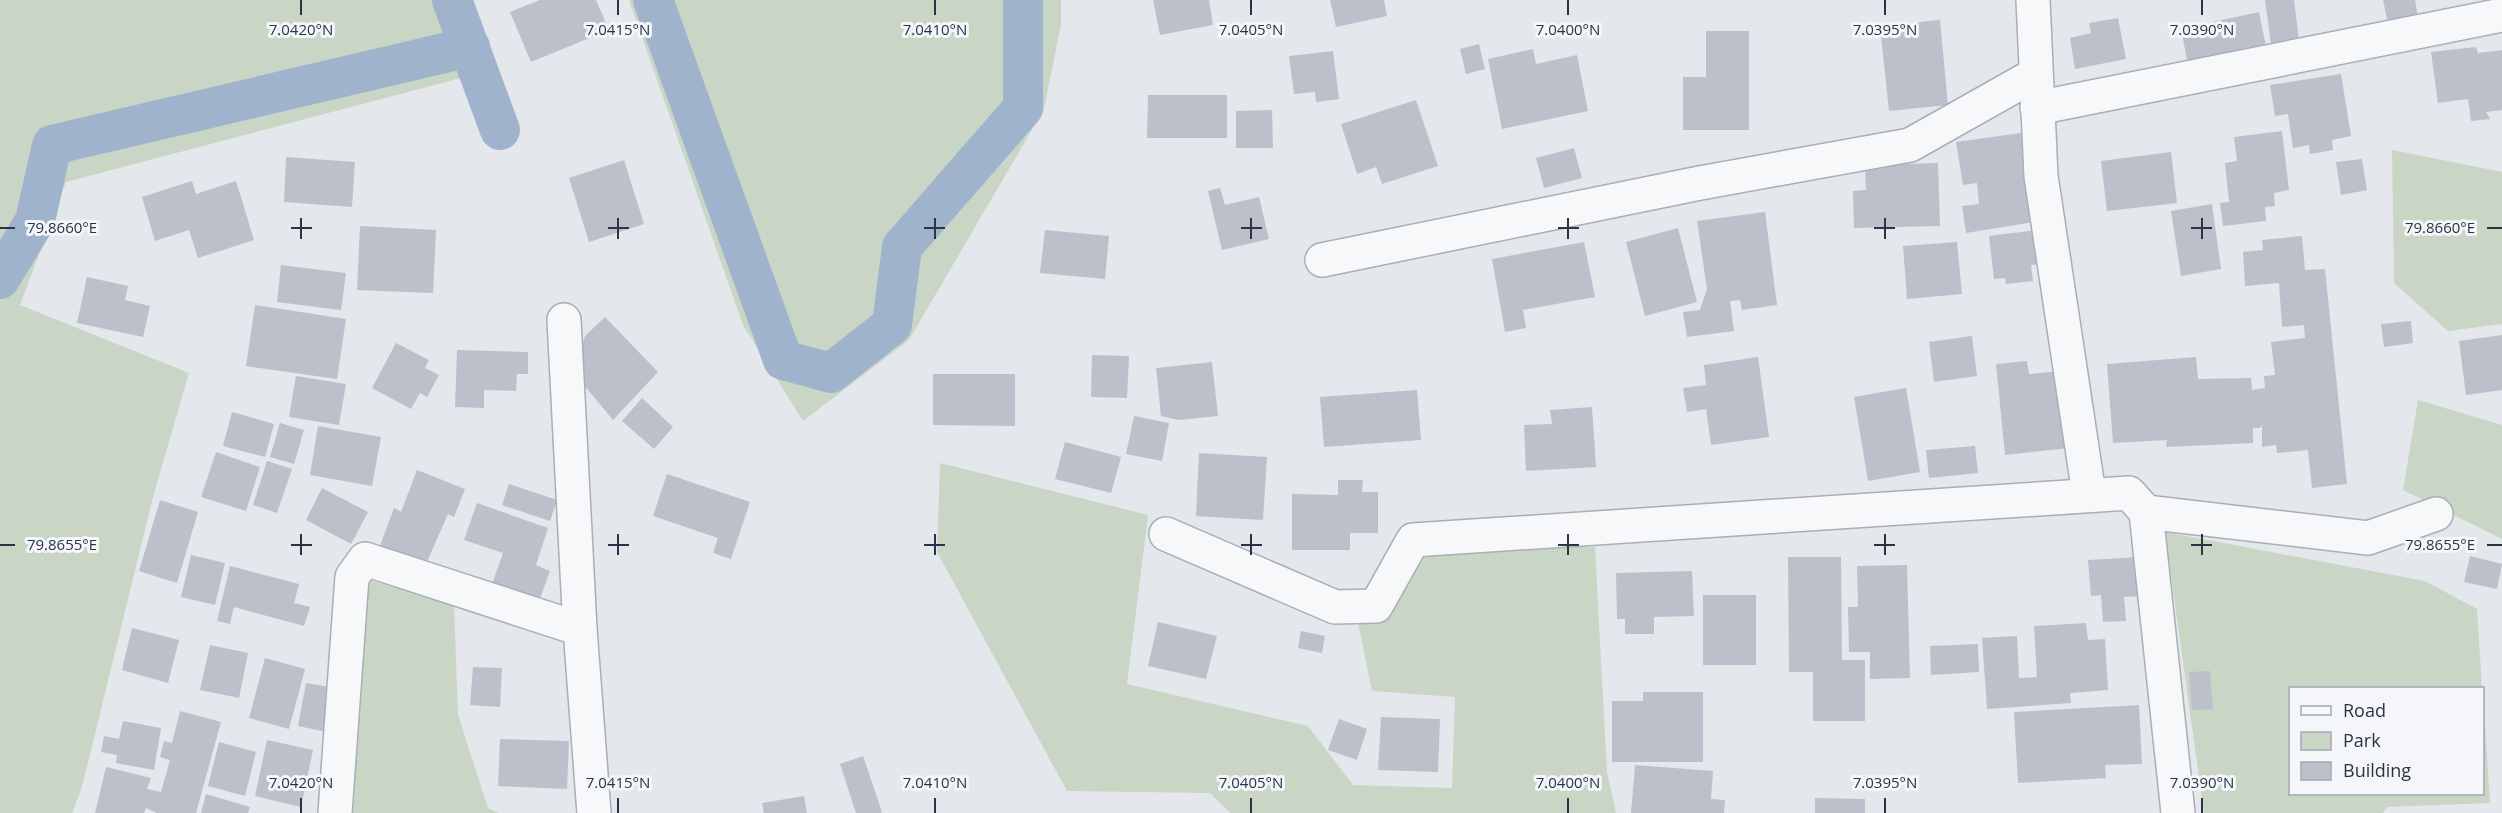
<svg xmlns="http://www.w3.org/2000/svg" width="2502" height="813" font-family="'Open Sans',sans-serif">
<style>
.green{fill:#c9d6c5}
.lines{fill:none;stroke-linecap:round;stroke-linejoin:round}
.canal{stroke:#9fb4cc;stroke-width:40}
.building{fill:#bbc0ca}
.street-casing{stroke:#a9aeb7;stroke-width:36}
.street{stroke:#f7f8fa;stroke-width:33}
.ticks{fill:none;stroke:#2b3445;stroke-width:2}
.ticks-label{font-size:15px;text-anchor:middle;fill:#2b3445;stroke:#f4f6f9;stroke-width:6;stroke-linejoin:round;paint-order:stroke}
</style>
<rect width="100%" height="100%" fill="#e4e7ec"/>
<g class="green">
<polygon points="0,0 450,0 465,77 66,182 20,305 189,373 153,497 82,787 72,813 0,813"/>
<polygon points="629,0 1061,0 1061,24 1044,109 909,340 803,421 743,325"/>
<polygon points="2392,150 2502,172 2502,324 2448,331 2394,283"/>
<polygon points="2418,400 2502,425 2502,539 2403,490"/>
<polygon points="940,463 1148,515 1127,684 1308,726 1353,785 1452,788 1455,697 1372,691 1357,618 1420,547 1595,547 1607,772 1616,813 1230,813 1210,793 1067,791 937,552"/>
<polygon points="2165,532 2425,581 2477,609 2482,688 2290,688 2290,794 2482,794 2483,693 2490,803 2387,807 2383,813 2204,813"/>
<polygon points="362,578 454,605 458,715 488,808 499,813 349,813"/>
</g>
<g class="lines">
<g class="canal">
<polyline points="452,0 500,130"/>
<polyline points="653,0 783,360 831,373 892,325 902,247 1023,108 1023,0"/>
<polyline points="0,279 35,221 52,145 470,47"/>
</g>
</g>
<g class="building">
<polygon points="540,0 596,0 609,30 531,62 510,12"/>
<polygon points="1153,0 1209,0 1213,25 1160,35"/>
<polygon points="1330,0 1384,0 1387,16 1336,27"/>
<polygon points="2265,0 2294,0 2299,40 2271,45"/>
<polygon points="2383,0 2415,0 2418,17 2388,23"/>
<polygon points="2259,12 2266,47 2188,64 2181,29"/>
<polygon points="2118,18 2126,59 2075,69 2070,38 2091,33 2089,23"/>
<polygon points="1940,20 1948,105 1889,111 1880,26"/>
<polygon points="1706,31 1749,31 1749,130 1683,130 1683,77 1706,77"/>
<polygon points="1479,44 1485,69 1466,74 1460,49"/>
<polygon points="2476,47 2478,53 2502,50 2502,110 2486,112 2490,119 2471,121 2468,99 2438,103 2431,52"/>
<polygon points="1533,49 1536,64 1577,55 1588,111 1502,129 1488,59"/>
<polygon points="1333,51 1339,99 1316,102 1315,92 1294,94 1289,56"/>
<polygon points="2341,74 2351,136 2332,140 2333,150 2310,154 2309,145 2293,148 2288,114 2275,116 2270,85"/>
<polygon points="1148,95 1227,95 1227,138 1147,138"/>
<polygon points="1416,100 1438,166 1382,184 1376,167 1357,174 1341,124"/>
<polygon points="1272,110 1273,148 1236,148 1236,111"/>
<polygon points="2282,131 2289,190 2274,193 2275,206 2265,207 2266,221 2223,226 2220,203 2229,202 2225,163 2237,161 2234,137"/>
<polygon points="2021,133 2034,222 1966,233 1962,206 1979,204 1977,183 1963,185 1956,142"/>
<polygon points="1574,148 1582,178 1544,188 1536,158"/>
<polygon points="2171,152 2177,203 2107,211 2101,161"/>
<polygon points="286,157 355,162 352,207 284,202"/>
<polygon points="2362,159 2367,190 2341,195 2336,162"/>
<polygon points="624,160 644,224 589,242 569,178"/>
<polygon points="1938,163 1940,226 1854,228 1853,191 1866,190 1865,165"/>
<polygon points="192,181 196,194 236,181 254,240 198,258 189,230 155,241 142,197"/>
<polygon points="1220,188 1225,205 1259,197 1269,239 1222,250 1208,191"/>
<polygon points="2212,204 2221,269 2181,276 2171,211"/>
<polygon points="1765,212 1777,305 1742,310 1740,300 1730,301 1734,331 1687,337 1683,312 1700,310 1707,289 1697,221"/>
<polygon points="360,226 436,230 433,293 357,290"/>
<polygon points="1678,228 1697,302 1645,316 1626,242"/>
<polygon points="1045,230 1109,236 1105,279 1040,273"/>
<polygon points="2039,230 2043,264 2031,265 2033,281 2006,284 2005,278 1994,279 1989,236"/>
<polygon points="2302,236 2305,270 2325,269 2347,484 2312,488 2308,450 2277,453 2276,445 2262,447 2262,425 2260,428 2253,428 2253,443 2166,447 2167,440 2113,443 2107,364 2196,357 2198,379 2251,378 2252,390 2265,388 2264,376 2275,375 2271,342 2305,338 2304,325 2282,327 2279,283 2245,286 2243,252 2263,250 2262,240"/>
<polygon points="1584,242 1595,297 1523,310 1526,328 1505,332 1492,259"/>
<polygon points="1957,242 1962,294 1907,299 1903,246"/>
<polygon points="281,265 346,273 341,310 277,302"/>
<polygon points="87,277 128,286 125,300 150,306 143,337 77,323"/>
<polygon points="255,305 346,319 337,379 246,366"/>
<polygon points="605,317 658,372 613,420 574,373 585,336"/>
<polygon points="2411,321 2413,343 2384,347 2381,324"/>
<polygon points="2502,335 2502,390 2466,395 2459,341"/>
<polygon points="1972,336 1977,376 1934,382 1929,342"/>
<polygon points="396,343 429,360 425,368 439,375 427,397 420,393 411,409 372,388"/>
<polygon points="457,350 528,352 528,374 517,374 516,391 484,390 484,408 455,407"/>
<polygon points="1092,355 1129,356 1127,398 1091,397"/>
<polygon points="1758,357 1769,437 1711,445 1706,409 1687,412 1683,388 1706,385 1704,365"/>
<polygon points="2027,361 2029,374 2061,371 2069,448 2005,455 1996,364"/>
<polygon points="1212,362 1218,416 1178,420 1161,416 1156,368"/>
<polygon points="933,374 1015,374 1015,426 933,425"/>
<polygon points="296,376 346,384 339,425 289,417"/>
<polygon points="1906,388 1920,472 1868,481 1854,397"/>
<polygon points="1417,390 1421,440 1324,447 1320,397"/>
<polygon points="642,398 673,427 654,449 622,421"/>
<polygon points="1592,407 1596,467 1526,471 1524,425 1552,424 1550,410"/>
<polygon points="232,412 274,424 265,457 223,446"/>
<polygon points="1134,416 1169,423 1162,461 1126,454"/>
<polygon points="280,423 304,430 294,464 270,457"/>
<polygon points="318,426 381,437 372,486 310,475"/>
<polygon points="1065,442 1121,457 1111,493 1055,479"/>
<polygon points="1975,446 1978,473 1929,478 1926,450"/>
<polygon points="216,452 260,467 246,511 201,497"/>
<polygon points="1199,453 1267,457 1263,520 1196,516"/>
<polygon points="267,461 292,469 277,513 253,505"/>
<polygon points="417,470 465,489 454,517 448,514 426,564 380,546 394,508 401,512"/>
<polygon points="667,474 750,502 731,559 713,553 718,538 653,516"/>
<polygon points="1338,480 1363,480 1362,492 1378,492 1378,533 1350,533 1350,550 1292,550 1292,494 1338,495"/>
<polygon points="509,484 557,500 550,521 502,505"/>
<polygon points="322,488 368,512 351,544 306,520"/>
<polygon points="160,500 198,512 177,583 139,571"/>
<polygon points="477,503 548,528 536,565 550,571 537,607 490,590 503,553 464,540"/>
<polygon points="191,555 225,563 215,605 181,597"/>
<polygon points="2470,556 2502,564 2497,589 2464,582"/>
<polygon points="1788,557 1841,557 1842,660 1865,660 1865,721 1813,721 1813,672 1789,672"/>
<polygon points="2139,557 2142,596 2124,597 2126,621 2103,622 2101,595 2091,596 2088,560"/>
<polygon points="1907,565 1910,678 1870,679 1870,652 1849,652 1848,607 1858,607 1857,566"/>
<polygon points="230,566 299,584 294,603 310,607 304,626 234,607 230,624 217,621"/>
<polygon points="1692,571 1694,616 1654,617 1654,634 1625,634 1625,619 1617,619 1616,573"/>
<rect x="1703" y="595" width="53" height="70"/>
<polygon points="1158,622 1217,636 1206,679 1148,666"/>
<polygon points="2086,623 2088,640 2105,639 2108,690 2070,693 2071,703 1987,709 1982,638 2017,636 2019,678 2037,677 2034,626"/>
<polygon points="132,628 179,640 168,683 122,670"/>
<polygon points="1301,631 1325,636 1322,653 1298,648"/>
<polygon points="1978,644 1979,672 1931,675 1930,646"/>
<polygon points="210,645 248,653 239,698 200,690"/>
<polygon points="265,658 305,669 289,729 249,718"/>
<polygon points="473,667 502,668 500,707 470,705"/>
<polygon points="2210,671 2213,709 2192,710 2189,672"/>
<polygon points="306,683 336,688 327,732 298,726"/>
<polygon points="1643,692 1703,692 1703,762 1612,762 1612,701 1643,701"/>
<polygon points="2139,705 2142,764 2105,765 2106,778 2018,783 2014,712"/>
<polygon points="180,711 221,722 196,813 157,813 146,808 144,813 95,813 106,767 151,778 147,789 161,792 170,760 160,757 164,741 172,743"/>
<polygon points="1381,717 1440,719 1438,772 1378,770"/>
<polygon points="1339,719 1367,729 1357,760 1328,750"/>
<polygon points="123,721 161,728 154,770 116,763 117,755 101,752 104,736 119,739"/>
<polygon points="500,739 569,741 567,789 498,786"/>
<polygon points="267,740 313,750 301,807 255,796"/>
<polygon points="219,742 256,752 245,796 208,786"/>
<polygon points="863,756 882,812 880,813 856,813 840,764"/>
<polygon points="1635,765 1713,771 1711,799 1725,800 1724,813 1631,813"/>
<polygon points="206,794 250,807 248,813 201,813"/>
<polygon points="804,796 807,813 764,813 762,803"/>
<polygon points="1815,798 1865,799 1865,813 1815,813"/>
</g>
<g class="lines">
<defs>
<g id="street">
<polyline points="2033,0 2041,176 2089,494"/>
<polyline points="2037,108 2502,15"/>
<polyline points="1322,260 1700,183 1910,145 2036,74"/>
<polyline points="564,320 580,629 594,813"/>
<polyline points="2146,512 2368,538 2436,514"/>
<polyline points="1166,534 1335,607 1376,606 1413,540 2129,493 2146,512 2178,813"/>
<polyline points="335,813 352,577 365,559 580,629"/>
</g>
</defs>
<use href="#street" class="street-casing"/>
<use href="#street" class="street"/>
</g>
<path class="ticks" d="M301,0v15M618,0v15M935,0v15M1251,0v15M1568,0v15M1885,0v15M2202,0v15M301,218v21M618,218v21M935,218v21M1251,218v21M1568,218v21M1885,218v21M2202,218v21M0,228h15M291,228h21M608,228h21M924,228h21M1241,228h21M1558,228h21M1874,228h21M2191,228h21M2487,228h15M301,534v21M618,534v21M935,534v21M1251,534v21M1568,534v21M1885,534v21M2202,534v21M0,545h15M291,545h21M608,545h21M924,545h21M1241,545h21M1558,545h21M1874,545h21M2191,545h21M2487,545h15M301,798v15M618,798v15M935,798v15M1251,798v15M1568,798v15M1885,798v15M2202,798v15"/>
<g class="ticks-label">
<text x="301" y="35">7.0420°N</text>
<text x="618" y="35">7.0415°N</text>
<text x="935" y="35">7.0410°N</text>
<text x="1251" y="35">7.0405°N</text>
<text x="1568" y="35">7.0400°N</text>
<text x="1885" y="35">7.0395°N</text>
<text x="2202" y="35">7.0390°N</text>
<text x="2440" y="233">79.8660°E</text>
<text x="62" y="233">79.8660°E</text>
<text x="2440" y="550">79.8655°E</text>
<text x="62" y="550">79.8655°E</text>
<text x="301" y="788">7.0420°N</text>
<text x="618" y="788">7.0415°N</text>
<text x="935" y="788">7.0410°N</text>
<text x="1251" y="788">7.0405°N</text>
<text x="1568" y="788">7.0400°N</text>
<text x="1885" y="788">7.0395°N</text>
<text x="2202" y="788">7.0390°N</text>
</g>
<rect x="2289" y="687" width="195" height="108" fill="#f4f6f9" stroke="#a4a8b1" stroke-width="1.5"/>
<rect x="2301" y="706" width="30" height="9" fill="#f7f8fa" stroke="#a4a8b1" stroke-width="1.5"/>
<text x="2343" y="717" font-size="18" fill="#2b3445">Road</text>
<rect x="2301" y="732" width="30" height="18" fill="#c9d6c5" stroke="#a4a8b1" stroke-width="1.5"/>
<text x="2343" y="747" font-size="18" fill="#2b3445">Park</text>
<rect x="2301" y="762" width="30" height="18" fill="#bbc0ca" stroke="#a4a8b1" stroke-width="1.5"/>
<text x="2343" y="777" font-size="18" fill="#2b3445">Building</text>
</svg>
